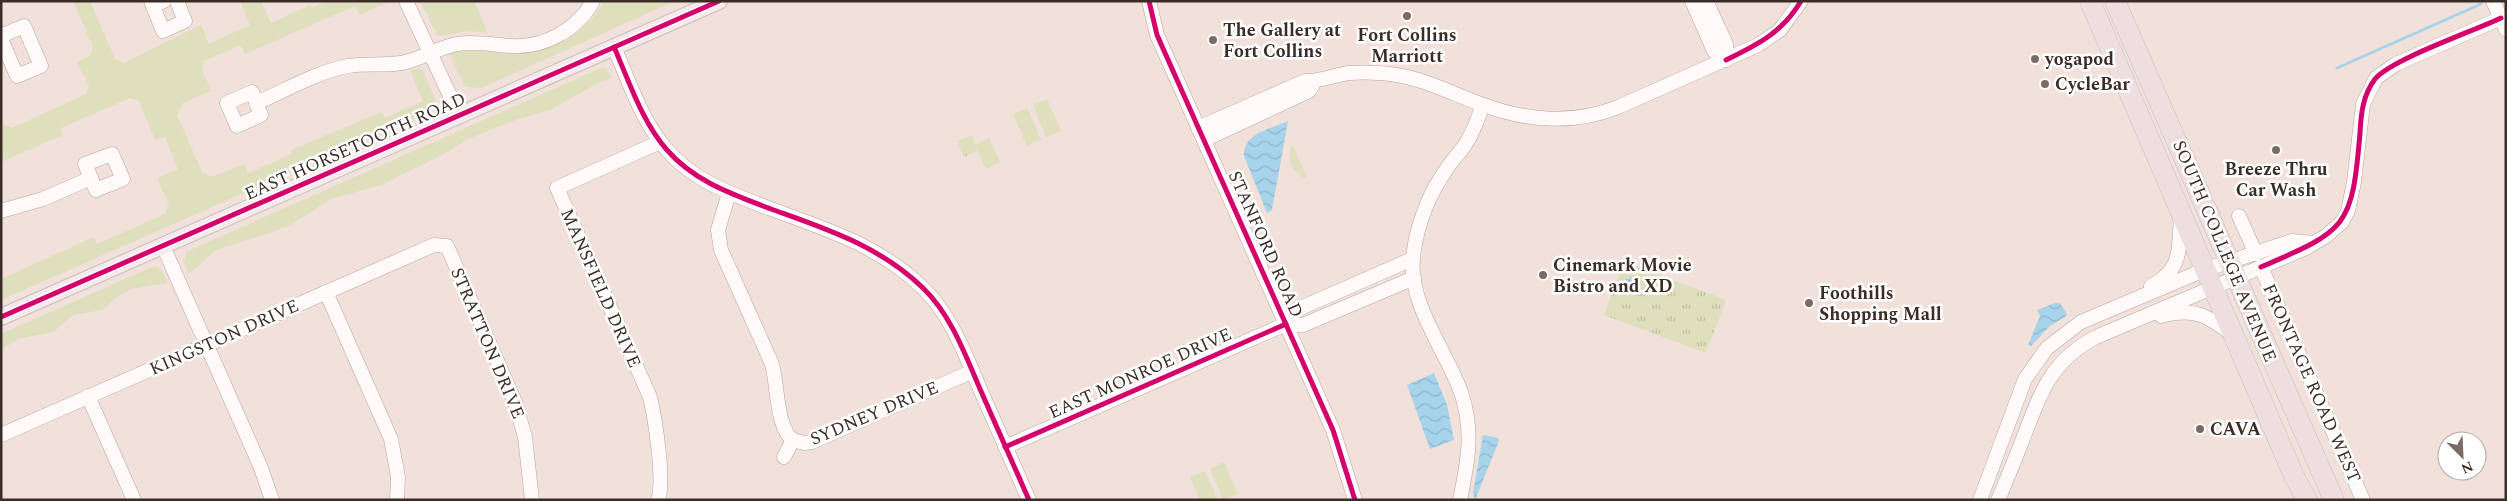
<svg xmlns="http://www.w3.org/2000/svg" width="2507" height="501" font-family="Spectral,serif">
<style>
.grass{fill:#dedfbc}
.park{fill:url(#park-tufts)}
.water{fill:url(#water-waves)}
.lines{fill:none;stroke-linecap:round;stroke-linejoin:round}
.stream{stroke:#a7d4ea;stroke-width:3}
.minor-casing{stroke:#b4a6a0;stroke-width:15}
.major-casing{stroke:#c7beba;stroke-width:18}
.highway-casing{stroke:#c7beba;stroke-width:21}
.minor{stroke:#fdfaf9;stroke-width:14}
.major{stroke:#f4eaeb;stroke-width:16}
.highway{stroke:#eddfe0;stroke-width:20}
.cycleway-casing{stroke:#fff;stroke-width:8}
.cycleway{stroke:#d6006c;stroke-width:5}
.poi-dot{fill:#7a6b65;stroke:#fff;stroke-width:2}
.labels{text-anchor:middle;stroke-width:5;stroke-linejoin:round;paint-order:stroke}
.poi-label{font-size:18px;font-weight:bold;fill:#3a2c26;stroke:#fff;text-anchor:start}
.street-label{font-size:18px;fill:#3a2c26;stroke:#fff}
</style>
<defs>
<pattern id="park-tufts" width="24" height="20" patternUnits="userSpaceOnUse" patternTransform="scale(1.25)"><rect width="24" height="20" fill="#dedfbc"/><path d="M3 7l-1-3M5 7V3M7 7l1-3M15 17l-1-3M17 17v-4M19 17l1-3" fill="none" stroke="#bfc0a1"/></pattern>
<pattern id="water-waves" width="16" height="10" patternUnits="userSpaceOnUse" patternTransform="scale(1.25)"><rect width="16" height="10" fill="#a7d4ea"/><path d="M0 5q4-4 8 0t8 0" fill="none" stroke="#90b6c9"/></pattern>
</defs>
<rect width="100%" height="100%" fill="#f2e0da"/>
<g class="grass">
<polygon points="73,1 90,1 115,59 124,63 201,25 209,44 250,25 240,1 261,1 271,23 310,5 312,8 326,1 390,1 360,15 355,6 245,54 241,45 204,61 202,70 211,91 183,103 177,115 202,172 212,177 244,164 248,173 292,154 291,150 382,112 385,118 423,101 410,70 421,68 436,101 420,115 1,300 1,274 3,278 94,237 97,244 165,214 169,205 157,178 178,169 165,137 155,140 139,101 130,98 61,128 63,135 1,162 1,123 12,128 86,94 89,85 77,62 90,56 93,47"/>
<polygon points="420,1 479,1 475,3 488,33 469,31 438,36"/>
<path d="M604,1h71l-194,87 -16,-1 -15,-32 2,-3c21,-4 41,1 62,1 36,0 73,-19 90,-52z"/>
<polygon points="601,68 606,68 612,78 600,82 550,110 515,120 468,139 442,155 381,185 331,199 290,225 273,232 216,250 189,274 184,264 186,252"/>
<polygon points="1047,99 1061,131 1046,137 1033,105"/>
<polygon points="1027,108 1041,139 1027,146 1013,114"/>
<polygon points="989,138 1000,162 986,169 975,145"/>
<path d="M1293,145l14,34c-13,-5 -21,-17 -16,-33z"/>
<polygon points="154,266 161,270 168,283 131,289 118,296 102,310 73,315 53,332 18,339 1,350 1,334"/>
<polygon points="1224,462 1238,494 1225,500 1223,500 1210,469"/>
<polygon points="1205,471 1218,500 1200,500 1190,477"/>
</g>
<g class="park">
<polygon points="970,136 973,136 977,151 964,157 957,141"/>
<polygon points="1624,262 1726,300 1706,353 1604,315"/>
</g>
<g class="water">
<path d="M1288,121l-16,89 -5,3 -23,-57c-1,-23 26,-27 44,-35z"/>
<polygon points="1632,276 1639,277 1641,284 1627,294 1623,290 1623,283"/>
<polygon points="2055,303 2060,303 2067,314 2066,316 2050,326 2031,346 2028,345 2040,316 2037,310"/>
<polygon points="1434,373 1447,405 1454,440 1430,449 1407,385"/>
<polygon points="1483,435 1498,438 1499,441 1475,500 1473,493"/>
</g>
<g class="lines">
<polyline class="stream" points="2337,68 2481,4"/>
<defs>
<g id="minor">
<polyline points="151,1 163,31 185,21 177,1"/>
<polyline points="406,1 459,115"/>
<polyline points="1149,1 1157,35 1333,430 1355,500"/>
<polyline points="1692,1 1714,51 1726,60"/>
<polyline points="1706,1 1726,44 1726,60"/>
<polyline points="2493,1 2506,30"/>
<polyline points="153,6 164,1"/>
<polyline points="1,36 24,26 41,66 17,76 1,39"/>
<path d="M614,47c15,34 28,75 53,103 28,32 65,44 104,59 55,20 109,37 152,79 28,27 42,66 57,101 16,37 33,74 49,111"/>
<polygon points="252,92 261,115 237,126 227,103"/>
<path d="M256,103c29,-12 60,-31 92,-37 17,-3 35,0 53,-3 19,-3 37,-16 57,-19 18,-3 35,1 53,2 33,2 66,-16 82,-45"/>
<path d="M1198,128l107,-47c15,1 29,-6 44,-8 18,-1 36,0 53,3 28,5 53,19 79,28 44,17 93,21 137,3l140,-62 22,-15 21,-29"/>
<polyline points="1204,140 1309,91 1315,81"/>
<polygon points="112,154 123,179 96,190 85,164"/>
<path d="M729,193l-11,37 3,20 51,114c6,22 4,63 21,76"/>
<polyline points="1,211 43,199 91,178"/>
<polyline points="2239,216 2256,254"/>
<polyline points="163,246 261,468 272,500"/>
<polyline points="2261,267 2363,500"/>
<path d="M2151,286c33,-18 27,-37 30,-69"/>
<polyline points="326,292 391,439 398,477 397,500"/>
<path d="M2161,316c33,-9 46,-1 72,19"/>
<polyline points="1286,324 1296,310 1412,259"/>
<polyline points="88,396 134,500"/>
<polyline points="1,435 434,245 447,246 515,402 525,437 532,500"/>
<polyline points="1005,447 1286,324 1303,325 1414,278"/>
<polyline points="784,457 793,440 804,443 812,442 973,371"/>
<path d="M658,500c7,-19 -3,-82 -8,-103l-93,-209 103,-46"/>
<path d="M1460,500c8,-39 14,-69 1,-108 -15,-41 -53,-89 -48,-134 3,-32 16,-65 35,-91 5,-8 13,-15 18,-24 8,-11 12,-26 17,-38"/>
<polyline points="1980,500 2025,379 2047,348 2081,322 2204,270 2292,241 2314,243"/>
<path d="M1998,500c9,-21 18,-43 26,-64 17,-44 27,-75 72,-99l210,-89 20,-12 16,-14 6,-11 6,-29 9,-78 13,-26 20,-14 105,-46"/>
</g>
<polyline id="major" points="1,317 719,1"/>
<g id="highway">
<polyline points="2090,1 2294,476 2307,500"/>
<polyline points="2115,1 2334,500"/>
</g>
</defs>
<use href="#minor" class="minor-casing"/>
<use href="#major" class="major-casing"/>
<use href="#highway" class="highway-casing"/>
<use href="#minor" class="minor"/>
<use href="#major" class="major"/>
<use href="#highway" class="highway"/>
<defs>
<g id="cycleway">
<polyline points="1149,1 1157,35 1333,430 1355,500"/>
<path d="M614,47c15,34 28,75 53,103 28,32 65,44 104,59 55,20 109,37 152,79 28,27 42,66 57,101 16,37 33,74 49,111"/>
<path d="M1726,60c31,-15 57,-28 75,-59"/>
<path d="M2261,267c86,-37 91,-39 99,-134 1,-20 3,-38 15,-54 17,-20 99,-48 126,-61"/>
<polyline points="1,317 719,1"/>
<polyline points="1005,447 1286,324"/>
</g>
</defs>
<use href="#cycleway" class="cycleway-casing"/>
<use href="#cycleway" class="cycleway"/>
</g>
<g class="poi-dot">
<circle cx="1407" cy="16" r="5"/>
<circle cx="1213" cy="40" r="5"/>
<circle cx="2035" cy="59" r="5"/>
<circle cx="2045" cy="84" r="5"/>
<circle cx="2276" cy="150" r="5"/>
<circle cx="1543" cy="275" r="5"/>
<circle cx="1809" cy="303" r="5"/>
<circle cx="2200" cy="429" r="5"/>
</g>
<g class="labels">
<g class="poi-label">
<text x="1223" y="36">The Gallery at<tspan x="1223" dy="21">Fort Collins</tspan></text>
<text x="1407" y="41" text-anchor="middle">Fort Collins<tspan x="1407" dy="21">Marriott</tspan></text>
<text x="2045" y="65">yogapod</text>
<text x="2055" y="90">CycleBar</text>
<text x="2276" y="175" text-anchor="middle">Breeze Thru<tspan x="2276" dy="21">Car Wash</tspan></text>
<text x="1553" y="271">Cinemark Movie<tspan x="1553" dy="21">Bistro and XD</tspan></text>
<text x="1819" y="299">Foothills<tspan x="1819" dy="21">Shopping Mall</tspan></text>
<text x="2210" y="435">CAVA</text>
</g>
<g class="street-label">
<text transform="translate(355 146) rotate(-24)" y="6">EAST HORSETOOTH ROAD</text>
<text transform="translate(1266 244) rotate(66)" y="6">STANFORD ROAD</text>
<text transform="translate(2225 251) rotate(67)" y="6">SOUTH COLLEGE AVENUE</text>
<text transform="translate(601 288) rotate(66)" y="6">MANSFIELD DRIVE</text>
<text transform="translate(224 337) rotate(-24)" y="6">KINGSTON DRIVE</text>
<text transform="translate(488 343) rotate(67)" y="6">STRATTON DRIVE</text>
<text transform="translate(1140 373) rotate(-24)" y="6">EAST MONROE DRIVE</text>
<text transform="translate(2312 383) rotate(66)" y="6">FRONTAGE ROAD WEST</text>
<text transform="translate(874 413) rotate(-23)" y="6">SYDNEY DRIVE</text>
</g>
</g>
<rect width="2507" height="501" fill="none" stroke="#3a2c26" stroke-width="5"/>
<g transform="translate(2462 456) rotate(156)"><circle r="24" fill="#ffffff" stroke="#b0aba8"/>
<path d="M0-4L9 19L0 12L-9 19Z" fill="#7a6b65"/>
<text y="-8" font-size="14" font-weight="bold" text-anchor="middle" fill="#3a2c26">N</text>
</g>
</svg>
